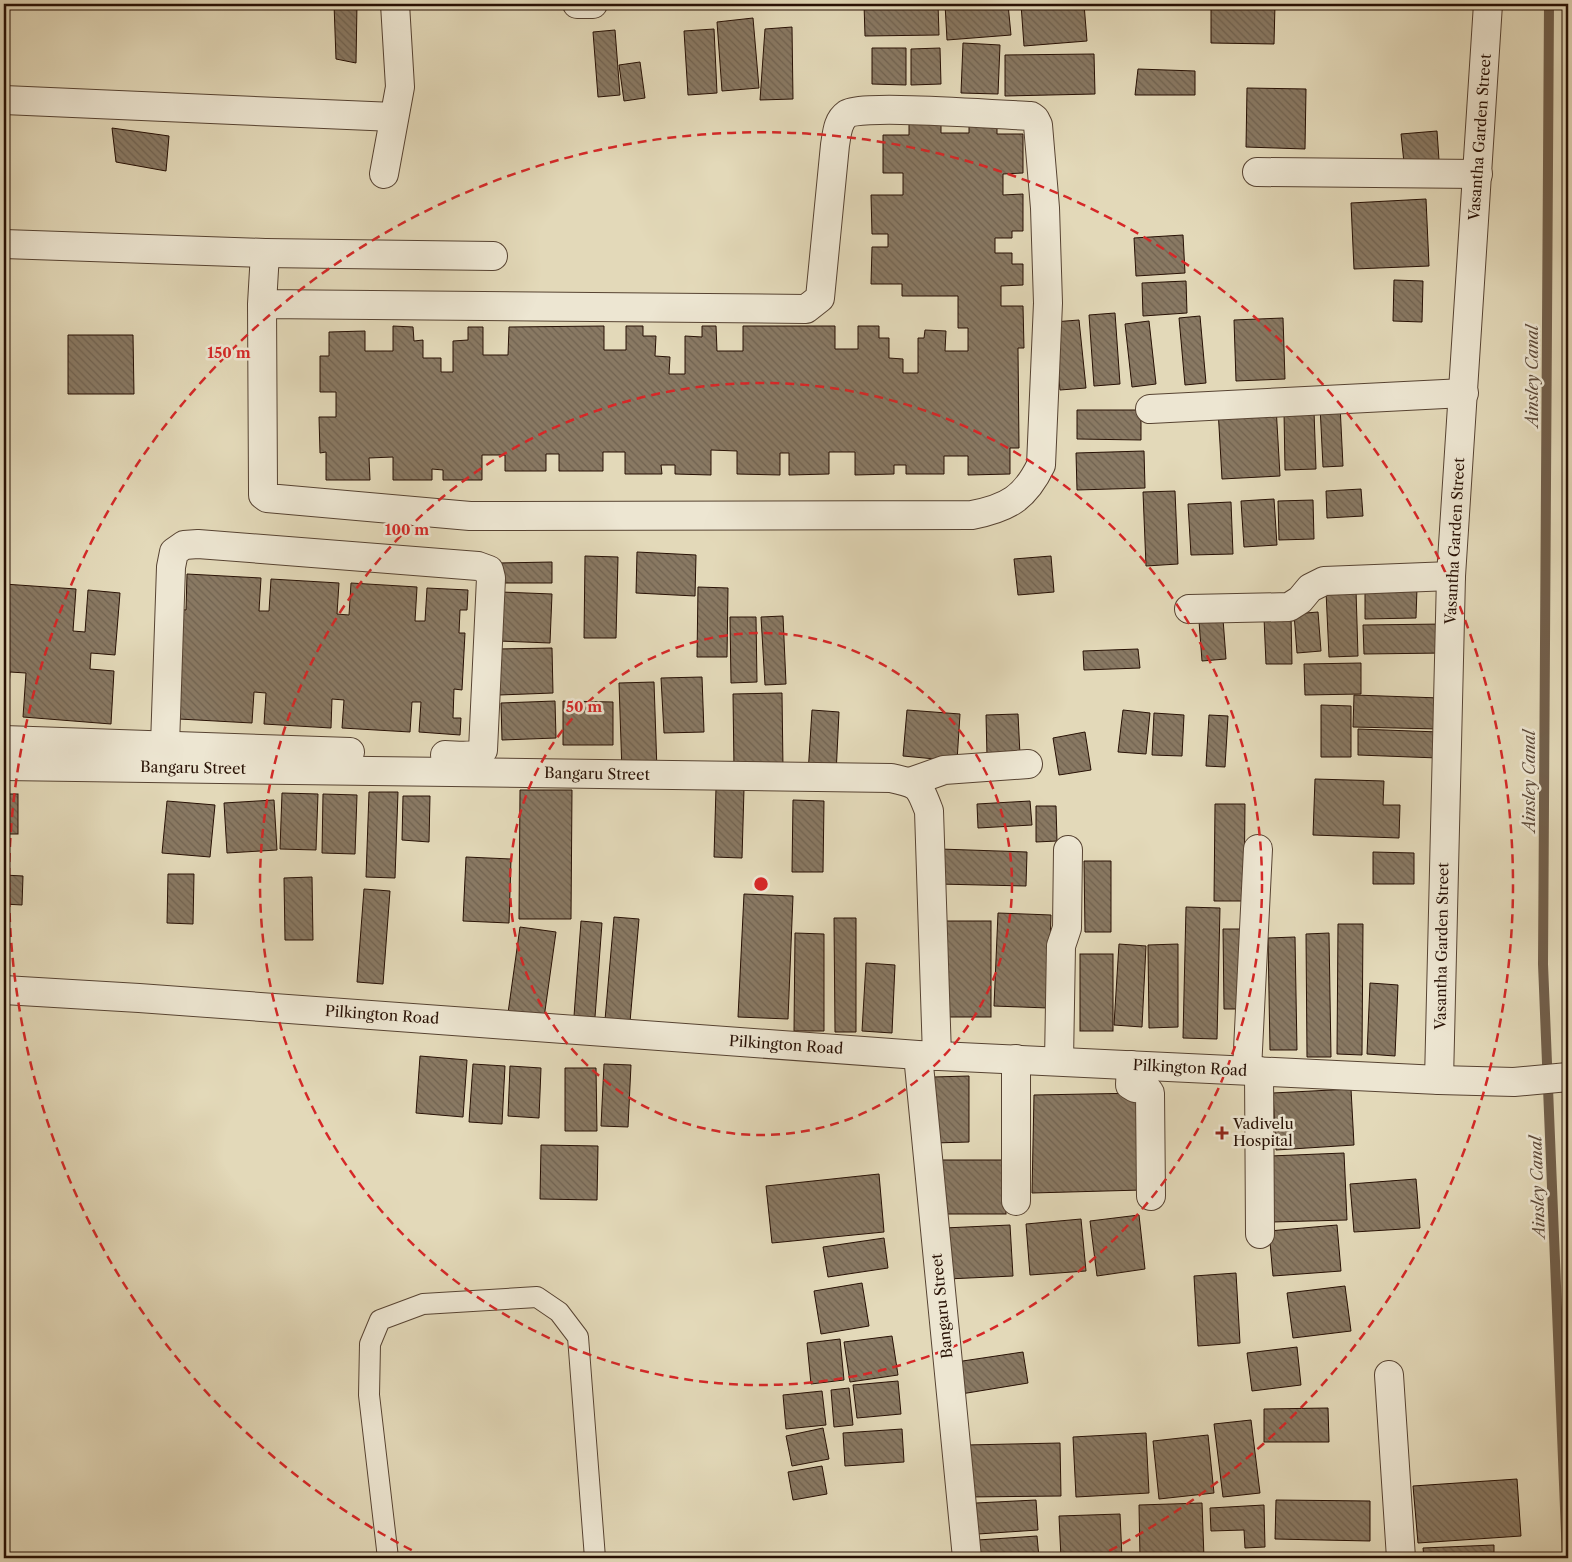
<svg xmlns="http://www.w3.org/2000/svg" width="1572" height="1562" font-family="'Libre Caslon Text',serif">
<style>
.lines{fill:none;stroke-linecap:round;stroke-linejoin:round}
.stream{stroke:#72604c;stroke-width:10}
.building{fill:url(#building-back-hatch);stroke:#281105}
.service-casing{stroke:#574332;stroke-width:22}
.minor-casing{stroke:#574332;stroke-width:30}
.tertiary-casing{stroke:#574332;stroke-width:30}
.service{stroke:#ede6d2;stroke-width:20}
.minor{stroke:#ede6d2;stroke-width:28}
.tertiary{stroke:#ede6d2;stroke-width:28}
.ring{fill:none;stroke:#d62828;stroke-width:2.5;stroke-dasharray:9 6}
.poi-dot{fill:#8f2418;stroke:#ede6d2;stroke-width:2}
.labels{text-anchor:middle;stroke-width:5;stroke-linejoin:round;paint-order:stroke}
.street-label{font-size:15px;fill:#281105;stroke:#ede6d2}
.poi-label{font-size:15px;fill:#281105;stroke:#ede6d2;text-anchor:start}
.water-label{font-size:16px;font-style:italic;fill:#5f4c3b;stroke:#ede6d2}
.centre{fill:#d62828;stroke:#ede6d2;stroke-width:2.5}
.ring-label{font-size:15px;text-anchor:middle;font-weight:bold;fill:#d62828;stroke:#ede6d2;stroke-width:5;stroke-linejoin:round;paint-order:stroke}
</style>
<defs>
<pattern id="building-back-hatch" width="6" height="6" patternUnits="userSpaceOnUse" patternTransform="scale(1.25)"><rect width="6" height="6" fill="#897963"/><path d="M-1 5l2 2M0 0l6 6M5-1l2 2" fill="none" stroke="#706250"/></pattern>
</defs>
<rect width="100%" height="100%" fill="#e3d9b9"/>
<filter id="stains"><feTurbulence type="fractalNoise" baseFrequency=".004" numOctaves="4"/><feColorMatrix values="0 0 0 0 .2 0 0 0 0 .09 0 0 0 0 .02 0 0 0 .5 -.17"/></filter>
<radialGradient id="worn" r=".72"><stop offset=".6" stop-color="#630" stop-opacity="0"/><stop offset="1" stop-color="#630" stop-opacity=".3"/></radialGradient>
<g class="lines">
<polyline class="stream" points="1549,4 1543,964 1567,1558"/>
</g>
<g class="building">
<polygon points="334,4 357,4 356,63 336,59"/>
<polygon points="864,4 938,4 939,35 865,36"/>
<polygon points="945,4 1008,4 1011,35 947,40"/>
<polygon points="1021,4 1084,4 1087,41 1024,46"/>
<polygon points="1211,4 1275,4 1274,44 1211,43"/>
<polygon points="753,18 759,88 722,91 717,22"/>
<polygon points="792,27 793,99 760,100 765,29"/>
<polygon points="714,29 717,93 688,95 684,31"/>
<polygon points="615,30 620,95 598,97 593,32"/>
<polygon points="963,43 1000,45 998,94 961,93"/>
<polygon points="872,48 906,48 906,85 872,84"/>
<polygon points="940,48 941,84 911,85 911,49"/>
<polygon points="1094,54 1095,94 1005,96 1005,55"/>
<polygon points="640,62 645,98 624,101 619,65"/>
<polygon points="1138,69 1195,71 1195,95 1135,95"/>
<polygon points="1247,88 1306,89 1305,149 1246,147"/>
<polygon points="941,123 941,133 969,133 969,123 997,123 997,134 1023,134 1023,173 1003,174 1003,195 1023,194 1023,231 1012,231 1012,238 995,238 995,253 1012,253 1012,264 1023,264 1023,285 1001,286 1001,306 1023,306 1024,348 1018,348 1019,448 1010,448 1010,474 968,475 968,456 944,456 944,474 906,474 906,465 894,465 894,474 855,475 855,452 829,452 829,474 789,475 789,453 780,453 780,475 737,474 737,451 711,450 711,475 675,474 675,465 661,465 662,474 625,474 625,452 603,452 603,471 559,471 559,454 546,454 546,471 505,471 505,455 482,455 482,480 443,480 443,470 432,469 432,480 393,480 393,457 369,458 370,480 326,480 326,452 320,453 319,417 336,417 336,392 320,392 320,356 329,356 329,332 365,331 365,351 393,351 393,326 413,327 414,341 423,340 423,358 441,358 441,372 453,372 453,341 468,340 468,327 483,327 483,355 508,355 509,327 604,326 604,350 626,350 626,326 643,326 643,336 656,336 655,356 670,357 669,374 685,374 685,336 702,337 702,326 716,326 717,351 743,351 743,326 835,326 835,349 858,349 858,326 879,326 879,338 889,338 889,358 903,359 903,373 918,373 918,338 924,338 925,330 946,331 945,351 968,351 968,328 958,328 958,296 902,296 902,284 871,284 872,247 888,247 888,234 872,234 871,195 903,195 903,173 883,173 883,135 909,135 909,124"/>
<polygon points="112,128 169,136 166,171 116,162"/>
<polygon points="1437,131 1439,160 1404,163 1401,134"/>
<polygon points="1426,199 1429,266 1354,269 1351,203"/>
<polygon points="1183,235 1185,273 1136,276 1134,238"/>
<polygon points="1394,280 1423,281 1422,322 1393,321"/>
<polygon points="1186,281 1187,313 1143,316 1142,283"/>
<polygon points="1115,313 1120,384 1094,386 1089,315"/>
<polygon points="1200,316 1206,383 1185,385 1179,318"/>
<polygon points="1283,318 1285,379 1236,381 1234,320"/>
<polygon points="1079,320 1086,388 1060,390 1053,322"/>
<polygon points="1149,321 1156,384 1132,387 1125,324"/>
<polygon points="68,335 133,335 134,394 68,394"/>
<polygon points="1340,405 1343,466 1323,467 1320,406"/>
<polygon points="1276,406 1280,476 1222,479 1218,409"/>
<polygon points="1077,410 1141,410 1141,440 1077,439"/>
<polygon points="1314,411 1316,469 1285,470 1284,412"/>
<polygon points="1144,451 1145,488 1077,490 1076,453"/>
<polygon points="1361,489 1363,516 1327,518 1326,491"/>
<polygon points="1175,491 1178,564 1146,566 1143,492"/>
<polygon points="1274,499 1277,545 1244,547 1241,501"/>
<polygon points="1313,500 1314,539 1279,540 1278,501"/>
<polygon points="1231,502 1233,554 1191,555 1188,504"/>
<polygon points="637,552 696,555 695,596 636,593"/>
<polygon points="585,556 618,557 616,638 584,638"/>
<polygon points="1051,556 1054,592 1018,595 1014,559"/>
<polygon points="552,562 552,583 500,583 499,563"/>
<polygon points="187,574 261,578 259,611 269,611 271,579 339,583 337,614 349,615 351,583 417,587 415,621 425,621 427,588 468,590 467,610 460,610 459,633 465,633 462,690 454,689 453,718 461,718 460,735 419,732 421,702 412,702 410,732 342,728 344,700 332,699 331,728 264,724 266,693 254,692 252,723 179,719 174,609 186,610"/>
<polygon points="4,584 76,589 73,631 85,632 88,590 120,593 115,655 91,653 90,669 114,671 111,724 23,717 26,673 10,672 7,716 4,716"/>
<polygon points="698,587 728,588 727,657 697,657"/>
<polygon points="1365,587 1417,588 1416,618 1365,619"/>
<polygon points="1356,590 1358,656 1329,657 1326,591"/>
<polygon points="501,592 552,594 550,643 499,641"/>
<polygon points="1318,612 1321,651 1297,653 1294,614"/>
<polygon points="783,616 786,684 765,685 761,617"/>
<polygon points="730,617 756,617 757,682 731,683"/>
<polygon points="1291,617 1292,664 1266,664 1264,618"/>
<polygon points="1223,619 1226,659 1202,661 1199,621"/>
<polygon points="1444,624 1444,653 1364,654 1363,625"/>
<polygon points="552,648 553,693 499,695 498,649"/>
<polygon points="1138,649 1140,668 1084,670 1083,651"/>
<polygon points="1361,663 1361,694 1305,695 1304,664"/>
<polygon points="702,677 704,732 664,733 661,678"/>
<polygon points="654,682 657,771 622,772 619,683"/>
<polygon points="782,693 783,768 734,769 733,694"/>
<polygon points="1354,695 1440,698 1439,729 1353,727"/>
<polygon points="555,701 556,738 502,740 501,703"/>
<polygon points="563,701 613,702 613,745 563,745"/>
<polygon points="1321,705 1351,706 1351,757 1321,757"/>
<polygon points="812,710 839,712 836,775 808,774"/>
<polygon points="907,710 960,714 957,761 903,756"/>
<polygon points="1123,710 1150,713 1146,754 1118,752"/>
<polygon points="1154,713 1184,715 1182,756 1152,755"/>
<polygon points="1018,714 1020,755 987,756 986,715"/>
<polygon points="1209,715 1228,716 1225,767 1206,766"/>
<polygon points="1358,729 1439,732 1438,758 1358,755"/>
<polygon points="1085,732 1091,770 1059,775 1053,738"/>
<polygon points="1315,779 1384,781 1383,805 1400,805 1399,838 1313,835"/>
<polygon points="716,788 744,789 742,858 714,857"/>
<polygon points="520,790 572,790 571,919 519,919"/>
<polygon points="369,792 398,792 395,878 366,877"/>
<polygon points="282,793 318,794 316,850 280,849"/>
<rect x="4" y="794" width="14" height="40"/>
<polygon points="323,794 357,795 355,854 322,853"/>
<polygon points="403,796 430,796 429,842 402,840"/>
<polygon points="274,800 277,850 227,853 224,803"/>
<polygon points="793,800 824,801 823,872 792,872"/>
<polygon points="167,801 215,805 210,857 162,853"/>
<polygon points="1030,801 1032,825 978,828 977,804"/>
<polygon points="1215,804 1245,804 1244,901 1214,901"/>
<polygon points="1036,806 1056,806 1057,841 1036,842"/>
<polygon points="940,849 1027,852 1026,886 938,884"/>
<polygon points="1373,852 1414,853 1414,884 1373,884"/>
<polygon points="466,857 511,859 509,923 463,921"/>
<polygon points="1084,861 1111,861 1111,932 1085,932"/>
<polygon points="168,874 194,874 193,924 167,923"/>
<polygon points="4,875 23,876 22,905 4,904"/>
<polygon points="312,877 313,940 285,940 284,878"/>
<polygon points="364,889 390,891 383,984 357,982"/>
<polygon points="744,894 793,896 788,1019 738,1017"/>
<polygon points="1186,907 1220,908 1217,1039 1183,1038"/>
<polygon points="998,913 1051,915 1048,1008 994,1006"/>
<polygon points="614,917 639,919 630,1022 605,1020"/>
<polygon points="834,918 856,918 856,1032 835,1032"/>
<polygon points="581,921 602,923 595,1017 574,1016"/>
<rect x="944" y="921" width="47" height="96"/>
<polygon points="1338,924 1363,924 1362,1055 1337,1054"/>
<polygon points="520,927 556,932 544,1018 508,1013"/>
<polygon points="1223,929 1249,929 1249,1009 1224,1009"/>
<polygon points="795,933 824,934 824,1031 794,1031"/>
<polygon points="1329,933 1331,1057 1307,1057 1306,934"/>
<polygon points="1295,937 1297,1050 1270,1050 1268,938"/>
<polygon points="1119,944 1146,946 1142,1027 1114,1025"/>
<polygon points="1178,944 1178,1027 1149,1028 1148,945"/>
<rect x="1080" y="954" width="33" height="77"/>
<polygon points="866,963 895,965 892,1033 862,1031"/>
<polygon points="1370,983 1398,985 1395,1056 1367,1054"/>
<polygon points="420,1056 467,1060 463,1117 416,1113"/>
<polygon points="473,1064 505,1066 502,1124 469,1122"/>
<polygon points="604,1064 631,1065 628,1127 601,1126"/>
<polygon points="510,1066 541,1068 539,1118 508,1116"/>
<polygon points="565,1068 596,1068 597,1131 565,1131"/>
<polygon points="969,1076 969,1142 934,1143 933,1077"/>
<polygon points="1351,1089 1354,1145 1276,1150 1273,1093"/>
<polygon points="1143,1093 1142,1190 1032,1193 1034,1095"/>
<polygon points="541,1145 598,1146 597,1200 540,1199"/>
<polygon points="1344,1153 1347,1220 1272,1222 1270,1156"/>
<rect x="938" y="1160" width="68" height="54"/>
<polygon points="879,1174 884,1232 772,1243 766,1186"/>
<polygon points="1416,1179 1420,1228 1354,1232 1350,1184"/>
<polygon points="1139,1215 1145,1269 1097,1276 1090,1221"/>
<polygon points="1081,1219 1086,1271 1030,1275 1026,1224"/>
<polygon points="1010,1225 1013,1276 947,1279 944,1228"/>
<polygon points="1337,1225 1341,1271 1273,1276 1269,1231"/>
<polygon points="884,1238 888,1268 828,1277 823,1247"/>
<polygon points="1236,1273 1240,1343 1198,1346 1194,1276"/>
<polygon points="862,1283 869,1326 821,1334 814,1291"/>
<polygon points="1345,1286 1351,1331 1293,1338 1287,1293"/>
<polygon points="892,1336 898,1375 850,1382 844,1342"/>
<polygon points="840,1339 844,1380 811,1384 807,1343"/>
<polygon points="1297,1347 1301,1385 1252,1391 1247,1353"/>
<polygon points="1023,1352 1028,1383 961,1394 956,1362"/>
<polygon points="898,1381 901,1414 857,1418 853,1385"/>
<polygon points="849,1388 853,1425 834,1427 831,1390"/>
<polygon points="822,1391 826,1425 786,1429 783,1395"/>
<polygon points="1328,1408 1329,1442 1264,1442 1264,1409"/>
<polygon points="1251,1420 1260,1493 1223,1497 1214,1424"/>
<polygon points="823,1428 829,1459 792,1466 786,1436"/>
<polygon points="902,1429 904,1462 845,1466 843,1433"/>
<polygon points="1146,1433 1149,1493 1076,1497 1073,1437"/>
<polygon points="1208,1435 1214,1493 1159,1499 1153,1441"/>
<polygon points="1060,1443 1061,1496 967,1497 966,1445"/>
<polygon points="822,1466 827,1494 793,1500 788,1472"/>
<polygon points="1517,1479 1521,1536 1418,1543 1413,1486"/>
<polygon points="1036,1500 1038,1530 978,1534 976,1503"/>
<polygon points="1276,1500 1370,1501 1370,1541 1275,1539"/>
<polygon points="1202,1503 1204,1558 1140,1558 1139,1505"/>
<polygon points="1264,1505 1265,1547 1245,1548 1244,1530 1211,1531 1210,1508"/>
<polygon points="1120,1514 1122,1558 1061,1558 1059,1516"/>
<polygon points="1037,1536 1039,1558 979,1558 978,1540"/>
<polygon points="1494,1545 1494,1558 1424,1558 1423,1548"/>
</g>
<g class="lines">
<defs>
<polyline id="service" points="388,1558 369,1395 370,1344 380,1320 423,1304 537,1297 559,1312 578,1337 595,1558"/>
<g id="minor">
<polyline points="577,4 593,4"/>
<polyline points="4,100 394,117"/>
<polyline points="1257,172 1478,174"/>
<polyline points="384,174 400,87 395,4"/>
<polyline points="4,244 265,253 493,256"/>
<path d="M262,304l544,5 14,-11 15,-153c2,-11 2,-24 12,-31 13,-10 158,1 184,2l4,3 3,6 7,83 3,95 -7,162c-16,33 -33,43 -69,50l-502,1 -203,-18 -4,-3v-5l-1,-186 3,-51"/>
<polyline points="1150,409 1464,393"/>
<polyline points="1189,609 1289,607 1300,600 1310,588 1324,581 1451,576"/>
<polyline points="4,740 350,752"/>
<path d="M165,745l6,-178 3,-15 10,-7 14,-1 280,22 11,4 2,8 -8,172c-9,9 -26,5 -38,5"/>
<path d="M4,766l887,12c28,6 28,7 38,33l8,245"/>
<polyline points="910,782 944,770 1028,764"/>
<polyline points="918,1055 967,1558"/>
<polyline points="1016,1059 1016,1201"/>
<polyline points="1059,1061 1061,946 1067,928 1068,850"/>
<polyline points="1131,1065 1130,1085 1135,1088 1147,1089 1150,1093 1151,1196"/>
<polyline points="1247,1070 1258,849"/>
<polyline points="1259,1071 1260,1234"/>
<polyline points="1439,1080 1451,576 1488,4"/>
<polyline points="1389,1375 1401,1558"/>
</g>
<polyline id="tertiary" points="4,990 139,998 918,1055 1439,1080 1514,1082 1568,1077"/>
</defs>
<use href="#service" class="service-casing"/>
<use href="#minor" class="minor-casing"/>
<use href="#tertiary" class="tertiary-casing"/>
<use href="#service" class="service"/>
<use href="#minor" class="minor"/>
<use href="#tertiary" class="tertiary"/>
</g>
<g class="ring">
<circle cx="761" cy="884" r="251"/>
<circle cx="761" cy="884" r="501"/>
<path d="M425 1557A752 752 0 1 1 1097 1557"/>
</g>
<path class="poi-dot" d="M1219.5 1125.5h5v5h5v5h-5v5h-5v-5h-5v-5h5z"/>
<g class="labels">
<g class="street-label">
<text transform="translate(1480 137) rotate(-86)" y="5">Vasantha Garden Street</text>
<text transform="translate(1455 541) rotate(-87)" y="5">Vasantha Garden Street</text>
<text transform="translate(193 768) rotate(1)" y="5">Bangaru Street</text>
<text transform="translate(597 774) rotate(1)" y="5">Bangaru Street</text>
<text transform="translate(1442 946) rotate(-89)" y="5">Vasantha Garden Street</text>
<text transform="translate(382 1015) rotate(4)" y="5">Pilkington Road</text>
<text transform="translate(786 1045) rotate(4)" y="5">Pilkington Road</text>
<text transform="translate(1190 1068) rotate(3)" y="5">Pilkington Road</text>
<text transform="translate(942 1306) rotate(-96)" y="5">Bangaru Street</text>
</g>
<g class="poi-label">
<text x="1233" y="1129">Vadivelu<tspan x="1233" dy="17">Hospital</tspan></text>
</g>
<g class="water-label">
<text transform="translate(1532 376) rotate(-90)" y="6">Ainsley Canal</text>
<text transform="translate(1529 781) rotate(-90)" y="6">Ainsley Canal</text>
<text transform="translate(1537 1187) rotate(-92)" y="6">Ainsley Canal</text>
</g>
</g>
<circle cx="761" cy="884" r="8" class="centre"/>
<g class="ring-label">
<text x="229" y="358">150 m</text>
<text x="407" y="535">100 m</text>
<text x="584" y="712">50 m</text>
</g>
<rect width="1572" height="1562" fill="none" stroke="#e3d9b9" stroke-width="20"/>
<rect x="5" y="5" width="1562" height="1552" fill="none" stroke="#281105" stroke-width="2.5"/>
<rect x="10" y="10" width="1552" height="1542" fill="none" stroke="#281105"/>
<rect width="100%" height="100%" filter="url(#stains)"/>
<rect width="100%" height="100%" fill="url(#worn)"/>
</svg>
